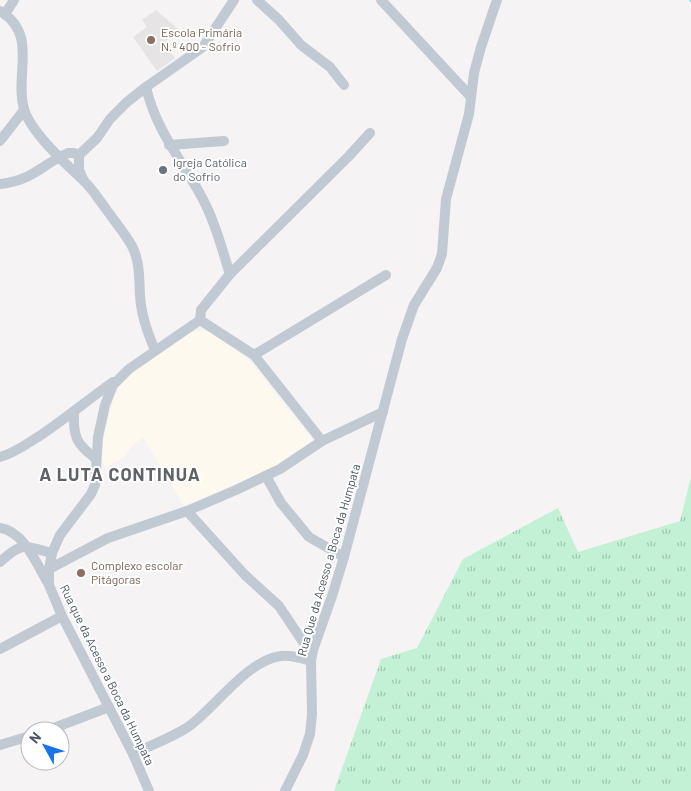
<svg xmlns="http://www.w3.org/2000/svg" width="691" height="791" font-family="Barlow,sans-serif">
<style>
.commercial{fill:#fdf9ef}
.education{fill:#e6e4e5}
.grass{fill:url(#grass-tufts)}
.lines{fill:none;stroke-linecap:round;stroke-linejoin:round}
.stream{stroke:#90daee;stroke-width:2}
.minor{stroke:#c1cad2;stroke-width:10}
.education-dot{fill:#8d6e63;stroke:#fff;stroke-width:2}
.worship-dot{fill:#6b7280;stroke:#fff;stroke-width:2}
.labels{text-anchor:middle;stroke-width:4;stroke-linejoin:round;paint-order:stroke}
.education-label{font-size:12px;fill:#785e54;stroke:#fff;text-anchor:start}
.worship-label{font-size:12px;fill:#5b616d;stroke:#fff;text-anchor:start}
.street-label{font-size:12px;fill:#4a5661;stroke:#fff}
.district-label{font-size:18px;font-weight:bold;letter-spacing:1px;fill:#5f6368;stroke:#fff}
</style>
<defs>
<pattern id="grass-tufts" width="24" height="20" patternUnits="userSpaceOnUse" patternTransform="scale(1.25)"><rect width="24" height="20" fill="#c3f1d5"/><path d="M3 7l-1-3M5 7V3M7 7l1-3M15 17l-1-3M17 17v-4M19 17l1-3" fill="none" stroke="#a0c6b0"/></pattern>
</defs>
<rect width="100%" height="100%" fill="#f5f3f3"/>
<polygon class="commercial" points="196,331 208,331 226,341 250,361 315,443 276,466 184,506 143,437 131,447 124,457 106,467 101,460 103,440 114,397 124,380 141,365 181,337"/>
<polygon class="education" points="156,10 178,29 164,43 175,58 157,71 133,37 147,27 142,20"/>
<polygon class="grass" points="691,477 691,791 334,791 381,659 417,648 463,559 558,508 578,552 680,521"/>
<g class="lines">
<polyline class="stream" points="690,0 691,1"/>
<g class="minor">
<polyline points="257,0 279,20 301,45 330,67 344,85"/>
<polyline points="381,0 471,97"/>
<path d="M0,11c39,23 14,64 24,98 7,24 43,56 61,73 8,8 14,18 21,27 9,13 18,23 26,37 8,16 7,32 8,49 1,20 7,37 15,55"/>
<polyline points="5,14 14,0"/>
<path d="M146,87c9,40 33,70 53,105 15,26 22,54 31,82"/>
<polyline points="0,141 24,110"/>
<polyline points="169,145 224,141"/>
<polyline points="83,179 79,170 79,155 97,138 110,119 127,102 146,87 203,47 234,0"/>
<path d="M0,184c32,-3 41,-19 68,-31h6l5,2"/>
<polyline points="200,320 201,310 230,274 348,157 370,133"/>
<polyline points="254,355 386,275"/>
<path d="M74,412c-1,24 2,32 21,46"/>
<path d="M0,457c15,-4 28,-14 41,-22 25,-17 48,-36 72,-53"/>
<polyline points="266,476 281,503 309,537 344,557"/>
<polyline points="187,511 245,575 279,606 303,642 313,650"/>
<path d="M0,528c24,3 37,37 48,55"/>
<path d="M0,562c23,-21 24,-16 52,-9"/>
<polyline points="49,569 108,538 187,511 236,490 280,469 322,441 383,412"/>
<polyline points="0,649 62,616"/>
<polyline points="46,731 109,707"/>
<polyline points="0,745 30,736"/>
<path d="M133,754c18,-9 38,-16 55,-27 27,-19 59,-67 93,-71 10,-1 20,2 30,5"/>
<polyline points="149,791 133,754 62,616 49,585 49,569 52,553 60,535 91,494 95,485 98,437 105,405 113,385 129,369 200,320 254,355 322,441"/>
<polyline points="285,791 303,755 310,734 312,714 311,661 313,650 332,596 344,557 402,339 414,305 437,268 442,254 446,199 469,114 474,73 481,47 497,0"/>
</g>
</g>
<g class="education-dot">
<circle cx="151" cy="40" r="5"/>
<circle cx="81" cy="573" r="5"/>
</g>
<circle class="worship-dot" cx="163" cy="170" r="5"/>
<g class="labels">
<g class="education-label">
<text x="161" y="37">Escola Primária<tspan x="161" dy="14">N.º 400 - Sofrio</tspan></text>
<text x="91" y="570">Complexo escolar<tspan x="91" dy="14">Pitágoras</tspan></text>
</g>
<g class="worship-label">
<text x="173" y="167">Igreja Católica<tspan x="173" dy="14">do Sofrio</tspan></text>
</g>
<g class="street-label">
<text transform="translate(329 560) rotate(-74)" y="4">Rua Que da Acesso a Boca da Humpata</text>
<text transform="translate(107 675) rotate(64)" y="4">Rua que da Acesso a Boca da Humpata</text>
</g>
<g class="district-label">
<text x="120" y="481">A LUTA CONTINUA</text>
</g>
</g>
<g transform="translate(45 746) rotate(310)"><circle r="24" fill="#ffffff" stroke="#b7bbc0"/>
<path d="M0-4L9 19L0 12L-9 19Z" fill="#1a73e8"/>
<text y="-8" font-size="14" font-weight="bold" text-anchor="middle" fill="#4a5661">N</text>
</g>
</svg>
